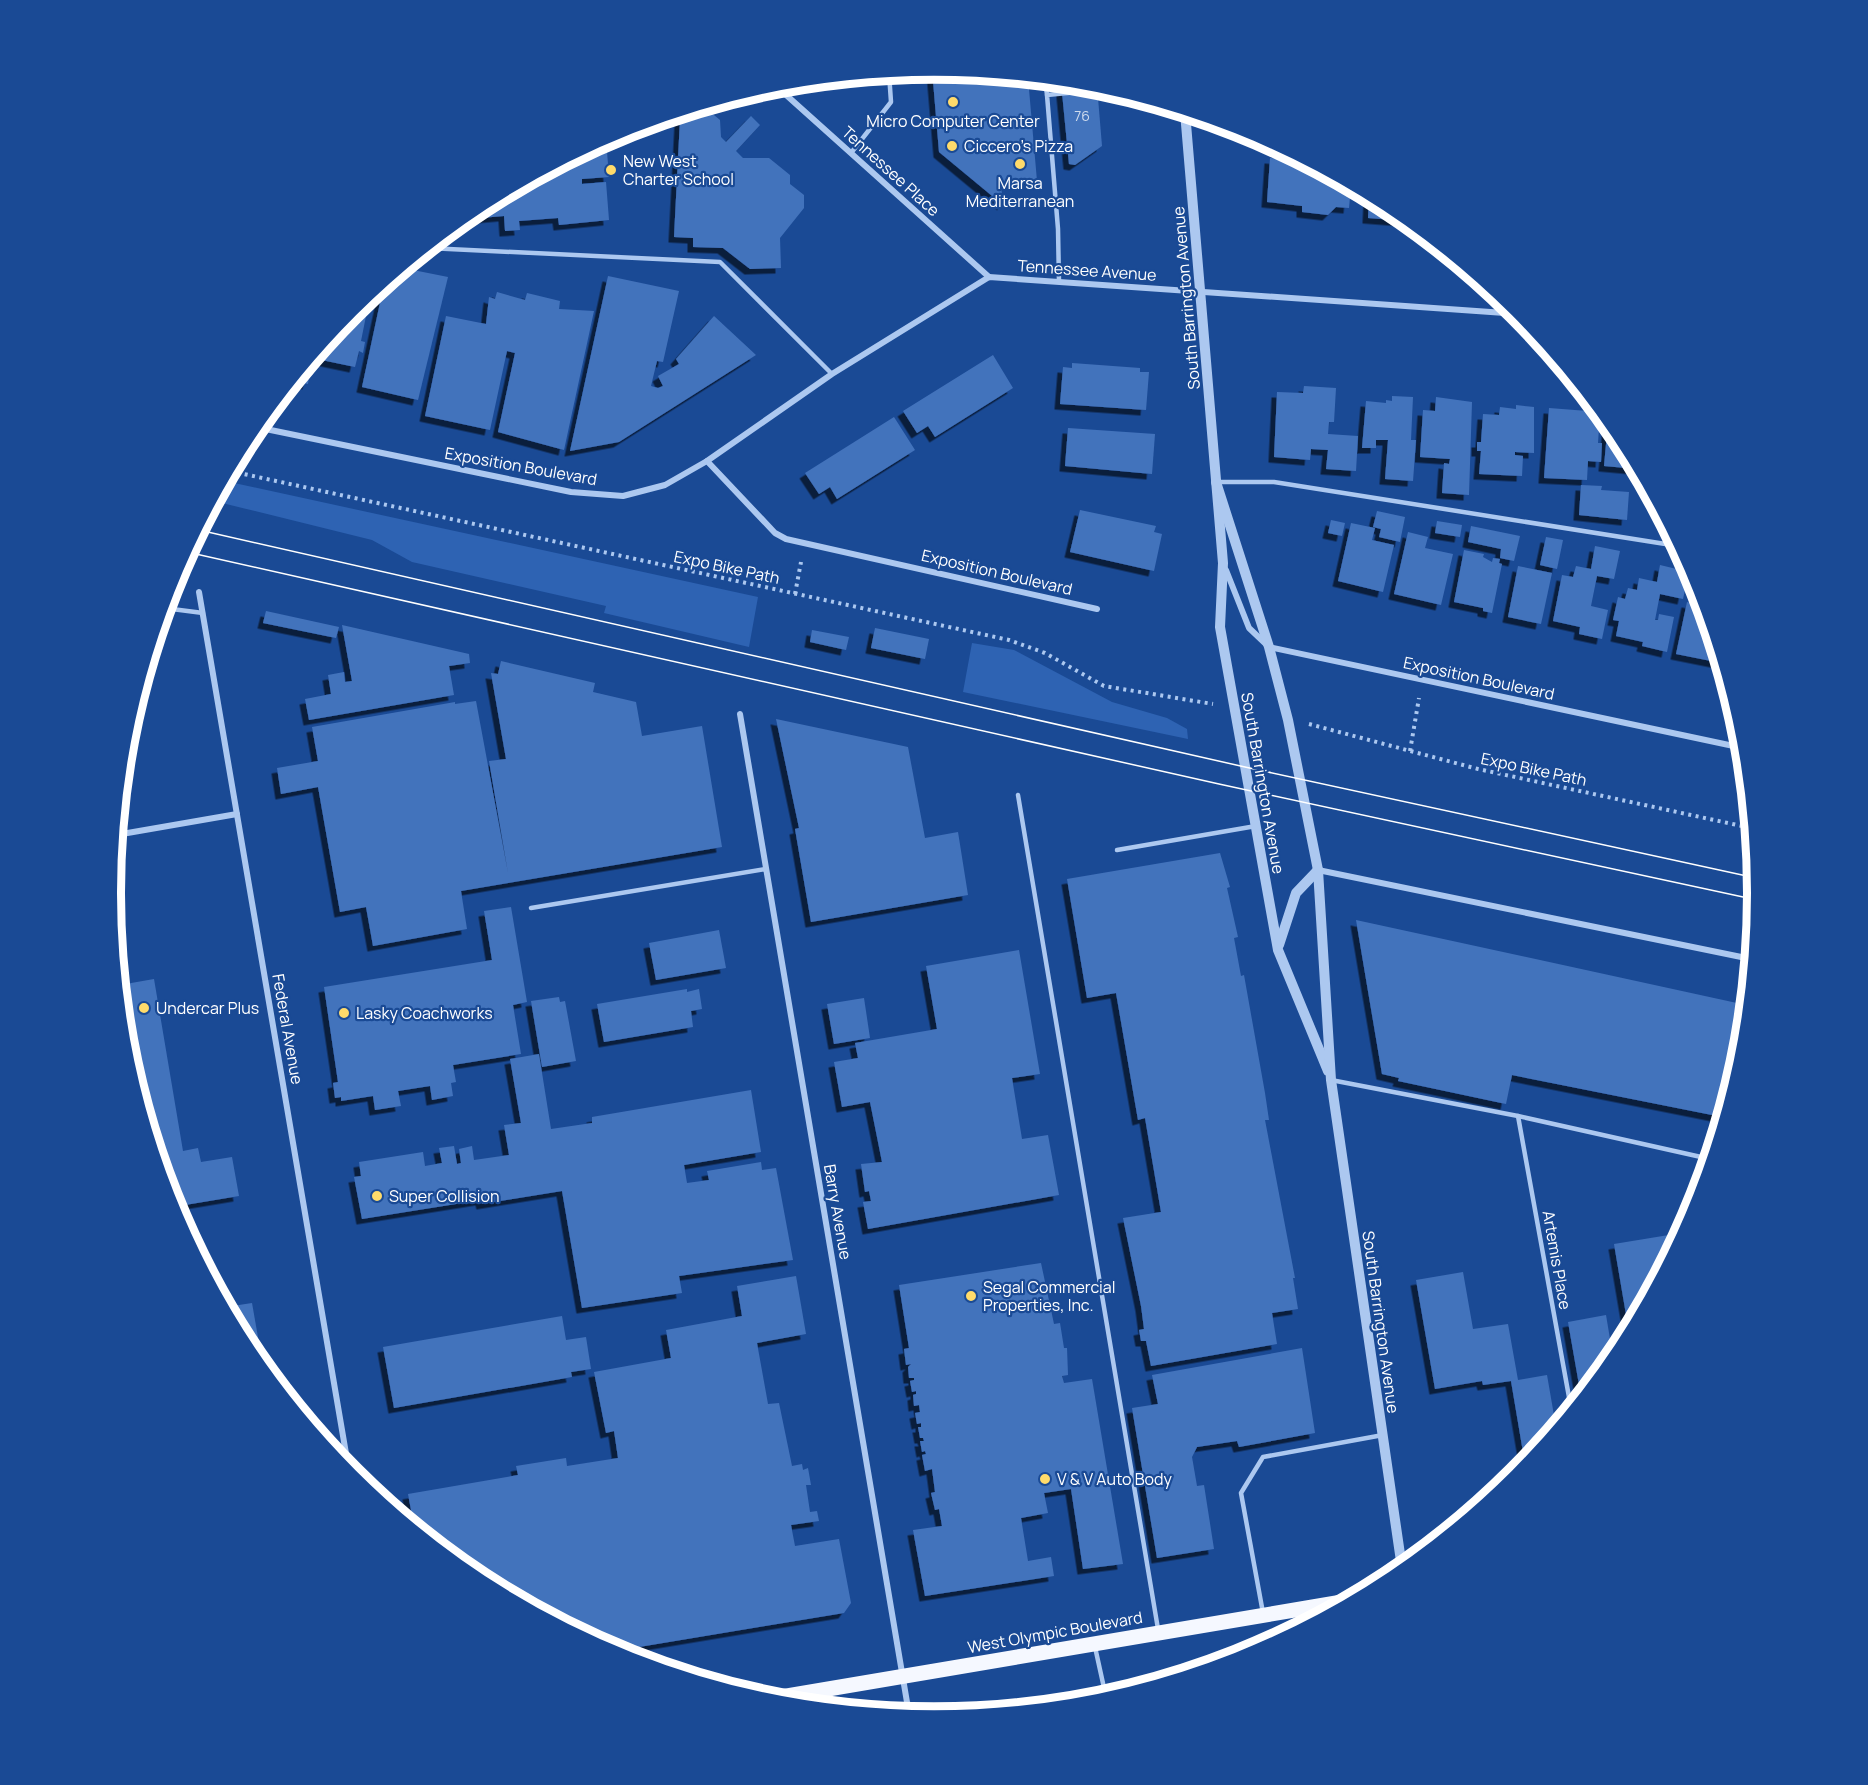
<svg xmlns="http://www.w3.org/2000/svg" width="1868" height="1785" font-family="Manrope,sans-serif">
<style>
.green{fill:#2e63b3}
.building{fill:#4373bc;filter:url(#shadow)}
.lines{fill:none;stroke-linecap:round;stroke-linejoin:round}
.path{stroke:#acc8f0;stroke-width:4;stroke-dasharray:3 4.5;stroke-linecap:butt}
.service{stroke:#acc8f0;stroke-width:4.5}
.minor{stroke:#acc8f0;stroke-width:6}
.tertiary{stroke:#acc8f0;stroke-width:10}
.primary{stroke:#f5f8ff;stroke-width:15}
.tram{stroke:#fff;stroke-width:1.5}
.poi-dot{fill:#ffdb6b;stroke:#1a4a95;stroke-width:2}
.labels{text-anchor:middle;stroke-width:4.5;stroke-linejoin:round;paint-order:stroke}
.number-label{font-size:14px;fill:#d0dcee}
.poi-label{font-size:16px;fill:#fff;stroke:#1a4a95;text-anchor:start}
.street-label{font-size:16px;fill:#fff;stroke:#1a4a95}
.rim{fill:none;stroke:#fff;stroke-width:8}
</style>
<defs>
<filter id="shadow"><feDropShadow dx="-5.5" dy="5.5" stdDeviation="0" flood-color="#0009"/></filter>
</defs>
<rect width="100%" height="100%" fill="#1a4a95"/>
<g class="green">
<polygon points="225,481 758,597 749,647 604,613 606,606 412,562 372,540 214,501"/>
<polygon points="972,643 1014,650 1112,702 1167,718 1187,729 1188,739 963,692"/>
</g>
<g class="building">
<polygon points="932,69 1028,78 1037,181 1001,185 1003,205 939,152"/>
<polygon points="1061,82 1097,86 1102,146 1075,165 1069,164"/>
<polygon points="703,106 720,120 721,137 726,142 751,116 760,125 736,151 743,158 769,158 790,175 790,184 804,195 804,208 780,238 781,268 750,269 723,248 693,247 693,238 674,237 680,119 687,111"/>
<polygon points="606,139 609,177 582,179 582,184 606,182 609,220 559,225 558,218 519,221 520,230 505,231 504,216 469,219 469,214 477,208"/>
<polygon points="1270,158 1304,161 1351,186 1349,208 1336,207 1328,215 1302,212 1302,206 1267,202"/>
<polygon points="1369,196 1392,208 1407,221 1368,218"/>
<polygon points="403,268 448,277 418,400 362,387 384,284"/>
<polygon points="608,276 679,291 663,362 657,361 651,386 658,388 663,386 658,376 679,364 676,359 714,316 756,355 619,442 570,451"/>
<polygon points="497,292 525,300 527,293 560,301 559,309 594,311 564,450 498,432 515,353 507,351 490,430 425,416 446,316 486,324 489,297 495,299"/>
<polygon points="361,303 359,310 367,311 361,341 365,342 363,353 359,351 355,367 312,358 308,384 294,381 352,310"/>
<polygon points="993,355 1013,388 935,437 928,426 917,433 903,411"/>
<polygon points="1072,363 1140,368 1140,372 1149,372 1146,410 1060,404 1063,367 1072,368"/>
<polygon points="1304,386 1336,388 1334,422 1329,422 1328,434 1358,436 1356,471 1326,469 1328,450 1311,449 1310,460 1274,457 1277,392 1303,393"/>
<polygon points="1392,396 1413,397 1411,440 1416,440 1413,481 1385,479 1388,440 1376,440 1376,448 1362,448 1366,401 1386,403 1386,400 1392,401"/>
<polygon points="1436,397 1472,402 1469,495 1442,493 1444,463 1449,464 1450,459 1420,457 1423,410 1435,411"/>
<polygon points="1516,405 1534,407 1534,453 1515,452 1515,455 1523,456 1522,476 1479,474 1481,451 1477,451 1477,442 1481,442 1483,414 1499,415 1500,407 1516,409"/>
<polygon points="1549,408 1600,412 1598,443 1602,443 1601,462 1588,461 1587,480 1544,478"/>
<polygon points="894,417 915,450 837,499 830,487 819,494 805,473"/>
<polygon points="1608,422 1619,435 1637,469 1604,466"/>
<polygon points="1068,428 1155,434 1152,474 1065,466"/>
<polygon points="1581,485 1602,486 1601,490 1629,492 1627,520 1579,515"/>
<polygon points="1080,510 1156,526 1154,532 1162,534 1154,571 1070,552"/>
<polygon points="1377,511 1405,517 1400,542 1379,537 1381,529 1373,527"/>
<polygon points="1331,520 1345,523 1342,536 1328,533"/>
<polygon points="1437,521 1462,525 1460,537 1435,533"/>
<polygon points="1351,523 1375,528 1372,540 1394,545 1383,592 1338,581"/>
<polygon points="1471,526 1520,536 1514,561 1500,558 1501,549 1468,542"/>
<polygon points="1408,532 1428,537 1425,548 1453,554 1441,605 1394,594"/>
<polygon points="1546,537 1563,540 1557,569 1540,565"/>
<polygon points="1595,546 1620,551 1614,579 1597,576 1591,606 1608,610 1602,639 1579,634 1580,627 1553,621 1562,575 1573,577 1576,566 1591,569"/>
<polygon points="1464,550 1484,554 1483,557 1492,562 1493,558 1500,559 1499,563 1502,564 1492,613 1483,611 1483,608 1454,602"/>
<polygon points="1660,565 1689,572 1683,599 1660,594 1655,620 1658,620 1659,614 1674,617 1667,652 1642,646 1643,642 1616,636 1619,621 1613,620 1618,597 1625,599 1628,588 1637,590 1639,578 1657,582"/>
<polygon points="1518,566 1552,573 1541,624 1508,617"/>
<polygon points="1687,602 1703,605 1721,663 1676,654"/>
<polygon points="266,611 339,627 336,638 263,623"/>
<polygon points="342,625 469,654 470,663 449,666 454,695 309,720 305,699 331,694 328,675 344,672 345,682 352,681"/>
<polygon points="875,628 929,639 925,659 871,648"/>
<polygon points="812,630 849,637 846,650 810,642"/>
<polygon points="501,661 595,683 593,692 636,702 642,736 702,726 722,847 461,891 467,929 373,946 366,907 340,912 318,787 281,794 277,768 318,761 312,727 455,702 455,704 476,701 508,873 489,761 506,759 491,673 498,674"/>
<polygon points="776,719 908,747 925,838 958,832 968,895 811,922 795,829 799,828"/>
<polygon points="1220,853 1230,887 1227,888 1238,937 1234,938 1241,976 1244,975 1265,1093 1269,1120 1265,1120 1295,1278 1293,1278 1298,1309 1272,1313 1277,1344 1151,1366 1146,1341 1141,1341 1139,1330 1144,1329 1141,1306 1123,1218 1161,1212 1145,1118 1138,1120 1116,993 1087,998 1067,879"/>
<polygon points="511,907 527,1002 513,1005 521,1054 453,1065 456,1082 451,1083 453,1096 432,1100 430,1086 398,1091 401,1106 375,1110 373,1096 341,1101 341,1097 335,1098 333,1083 338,1082 324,987 492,960 484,911"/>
<polygon points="1356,920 1746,1005 1742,1053 1722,1117 1512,1075 1506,1104 1398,1081 1399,1078 1382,1074"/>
<polygon points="719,930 726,968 656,980 649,943"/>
<polygon points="1019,950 1040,1074 1012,1078 1022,1139 1048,1135 1059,1195 868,1229 863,1202 871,1201 869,1191 865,1192 861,1164 882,1162 870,1102 842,1107 834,1062 858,1058 855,1043 937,1029 926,966"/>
<polygon points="154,979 183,1151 198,1148 201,1162 232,1157 239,1196 173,1207 126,1053 120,985"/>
<polygon points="687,989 687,992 699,989 702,1009 691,1011 693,1027 604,1042 597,1004"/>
<polygon points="559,997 560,1002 565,1001 576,1061 542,1067 531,1001"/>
<polygon points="864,998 870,1038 834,1044 827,1004"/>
<polygon points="539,1054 551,1129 592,1123 592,1117 751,1090 761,1152 684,1165 687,1183 709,1180 707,1171 761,1162 762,1170 776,1168 793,1260 679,1276 682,1293 582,1308 562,1191 482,1204 481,1200 362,1219 354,1177 361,1176 359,1162 423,1152 425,1166 442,1163 439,1148 454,1146 457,1164 461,1163 459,1149 472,1146 474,1160 509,1155 504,1125 521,1123 510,1059"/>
<polygon points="1681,1233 1673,1249 1629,1332 1614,1244"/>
<polygon points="1041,1263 1054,1324 1060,1323 1064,1348 1067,1348 1068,1375 1062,1376 1064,1383 1092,1379 1123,1564 1083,1569 1071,1489 1044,1493 1048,1513 1021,1518 1028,1561 1051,1557 1054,1576 925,1596 913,1530 942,1526 939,1509 935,1510 931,1493 935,1492 932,1469 925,1471 922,1455 926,1454 925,1451 922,1452 920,1441 924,1441 923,1438 920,1438 918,1427 921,1427 921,1423 917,1424 915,1413 920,1412 919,1405 914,1406 913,1395 916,1394 916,1391 912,1392 910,1381 914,1380 914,1378 909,1378 908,1367 911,1364 906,1365 904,1349 909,1348 899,1285"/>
<polygon points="1463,1272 1473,1329 1508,1324 1518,1380 1547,1375 1556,1427 1525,1464 1511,1381 1483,1385 1482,1381 1435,1389 1416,1280"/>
<polygon points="796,1276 806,1334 757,1343 768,1404 779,1403 792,1466 802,1464 803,1470 808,1468 811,1485 806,1485 810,1512 817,1511 819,1521 791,1525 795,1546 839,1539 851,1603 844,1613 615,1651 476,1577 414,1526 408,1494 518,1475 516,1466 566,1458 567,1466 618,1458 614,1431 606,1433 594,1372 671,1358 666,1330 742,1316 737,1286"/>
<polygon points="252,1303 263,1366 249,1350 226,1307"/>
<polygon points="1606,1315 1613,1357 1581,1396 1568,1322"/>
<polygon points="562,1316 566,1340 586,1337 591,1369 571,1372 572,1377 394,1408 383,1347"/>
<polygon points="1302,1348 1315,1433 1239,1447 1237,1441 1197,1447 1192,1457 1197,1486 1204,1485 1214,1549 1157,1558 1132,1408 1158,1404 1152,1375"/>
</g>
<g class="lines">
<g class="path">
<polyline points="230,471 1009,640 1045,653 1104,686 1213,704"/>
<polyline points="795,594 801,562"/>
<polyline points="1309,724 1478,769 1751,828"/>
<polyline points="1410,751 1419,698"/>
</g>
<g class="service">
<polyline points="1045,80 1047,95"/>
<polyline points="1186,119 1204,118"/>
<polyline points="851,153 891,102 889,73"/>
<polyline points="428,248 720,262 832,374"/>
<polyline points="1059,282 1058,229 1047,95 1108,89"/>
<polyline points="1216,482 1274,482 1678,546"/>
<polyline points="164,608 203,613"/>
<polyline points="126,732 128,744"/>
<polyline points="1018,795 1158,1629"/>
<polyline points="1117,850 1256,826"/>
<polyline points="531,908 766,869"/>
<polyline points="1331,1080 1518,1116 1710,1159"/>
<polyline points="1518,1116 1571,1408"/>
<polyline points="1263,1613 1241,1493 1263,1457 1383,1435"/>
<polyline points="1095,1647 1106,1697"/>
</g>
<g class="minor">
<polyline points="775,85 989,277"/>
<polyline points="256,427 571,492 623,496 665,485 707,461 775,533 786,539 1097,609"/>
<polyline points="707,461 832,374 989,277 1519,314"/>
<polyline points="1226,570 1249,628 1269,647 1743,748"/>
<polyline points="199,592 349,1471"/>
<polyline points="740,714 909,1714"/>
<polyline points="116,835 237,814"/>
<polyline points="1318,870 1751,959"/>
</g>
<g class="tertiary">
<polyline points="1185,112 1223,563 1220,627 1278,950 1328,1071"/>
<polyline points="1216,482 1269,647 1288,720 1318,870 1331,1080 1402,1568"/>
<polyline points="1279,945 1296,893 1318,870"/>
</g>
<polyline class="primary" points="769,1699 1348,1601"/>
<g class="tram">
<polyline points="199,530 1245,767 1756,878"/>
<polyline points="187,552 1219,784 1757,900"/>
</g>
</g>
<g class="poi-dot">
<circle cx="953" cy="102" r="6"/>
<circle cx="952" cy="146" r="6"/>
<circle cx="1020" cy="164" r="6"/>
<circle cx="611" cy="170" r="6"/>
<circle cx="144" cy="1008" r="6"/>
<circle cx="344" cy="1013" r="6"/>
<circle cx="377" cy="1196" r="6"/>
<circle cx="971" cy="1296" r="6"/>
<circle cx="1045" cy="1479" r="6"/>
</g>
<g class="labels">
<g class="number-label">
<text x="1082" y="121">76</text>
</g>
<g class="poi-label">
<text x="953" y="127" text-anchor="middle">Micro Computer Center</text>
<text x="964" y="152">Ciccero's Pizza</text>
<text x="623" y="167">New West<tspan x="623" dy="18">Charter School</tspan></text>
<text x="1020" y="189" text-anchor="middle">Marsa<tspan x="1020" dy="18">Mediterranean</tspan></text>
<text x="156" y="1014">Undercar Plus</text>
<text x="356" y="1019">Lasky Coachworks</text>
<text x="389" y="1202">Super Collision</text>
<text x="983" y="1293">Segal Commercial<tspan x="983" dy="18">Properties, Inc.</tspan></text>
<text x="1057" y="1485">V &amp; V Auto Body</text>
</g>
<g class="street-label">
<text transform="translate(891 171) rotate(42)" y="6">Tennessee Place</text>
<text transform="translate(1087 270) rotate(4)" y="6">Tennessee Avenue</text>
<text transform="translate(1186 298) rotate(-95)" y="6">South Barrington Avenue</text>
<text transform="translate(521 466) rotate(10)" y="6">Exposition Boulevard</text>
<text transform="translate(727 567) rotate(12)" y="6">Expo Bike Path</text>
<text transform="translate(997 572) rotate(13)" y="6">Exposition Boulevard</text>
<text transform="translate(1479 678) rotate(12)" y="6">Exposition Boulevard</text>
<text transform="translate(1534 769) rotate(12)" y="6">Expo Bike Path</text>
<text transform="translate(1263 783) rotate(80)" y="6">South Barrington Avenue</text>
<text transform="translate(288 1029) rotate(80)" y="6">Federal Avenue</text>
<text transform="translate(838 1212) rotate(80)" y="6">Barry Avenue</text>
<text transform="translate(1557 1260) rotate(80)" y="6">Artemis Place</text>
<text transform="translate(1381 1322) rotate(82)" y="6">South Barrington Avenue</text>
<text transform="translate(1055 1632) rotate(-10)" y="6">West Olympic Boulevard</text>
</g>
</g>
<path d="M0 0H1868V1785H0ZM121 893a813 813 0 1 1 1626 0a813 813 0 1 1-1626 0Z" fill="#1a4a95" fill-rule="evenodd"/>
<path class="rim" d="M121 893a813 813 0 1 1 1626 0a813 813 0 1 1-1626 0Z"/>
</svg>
